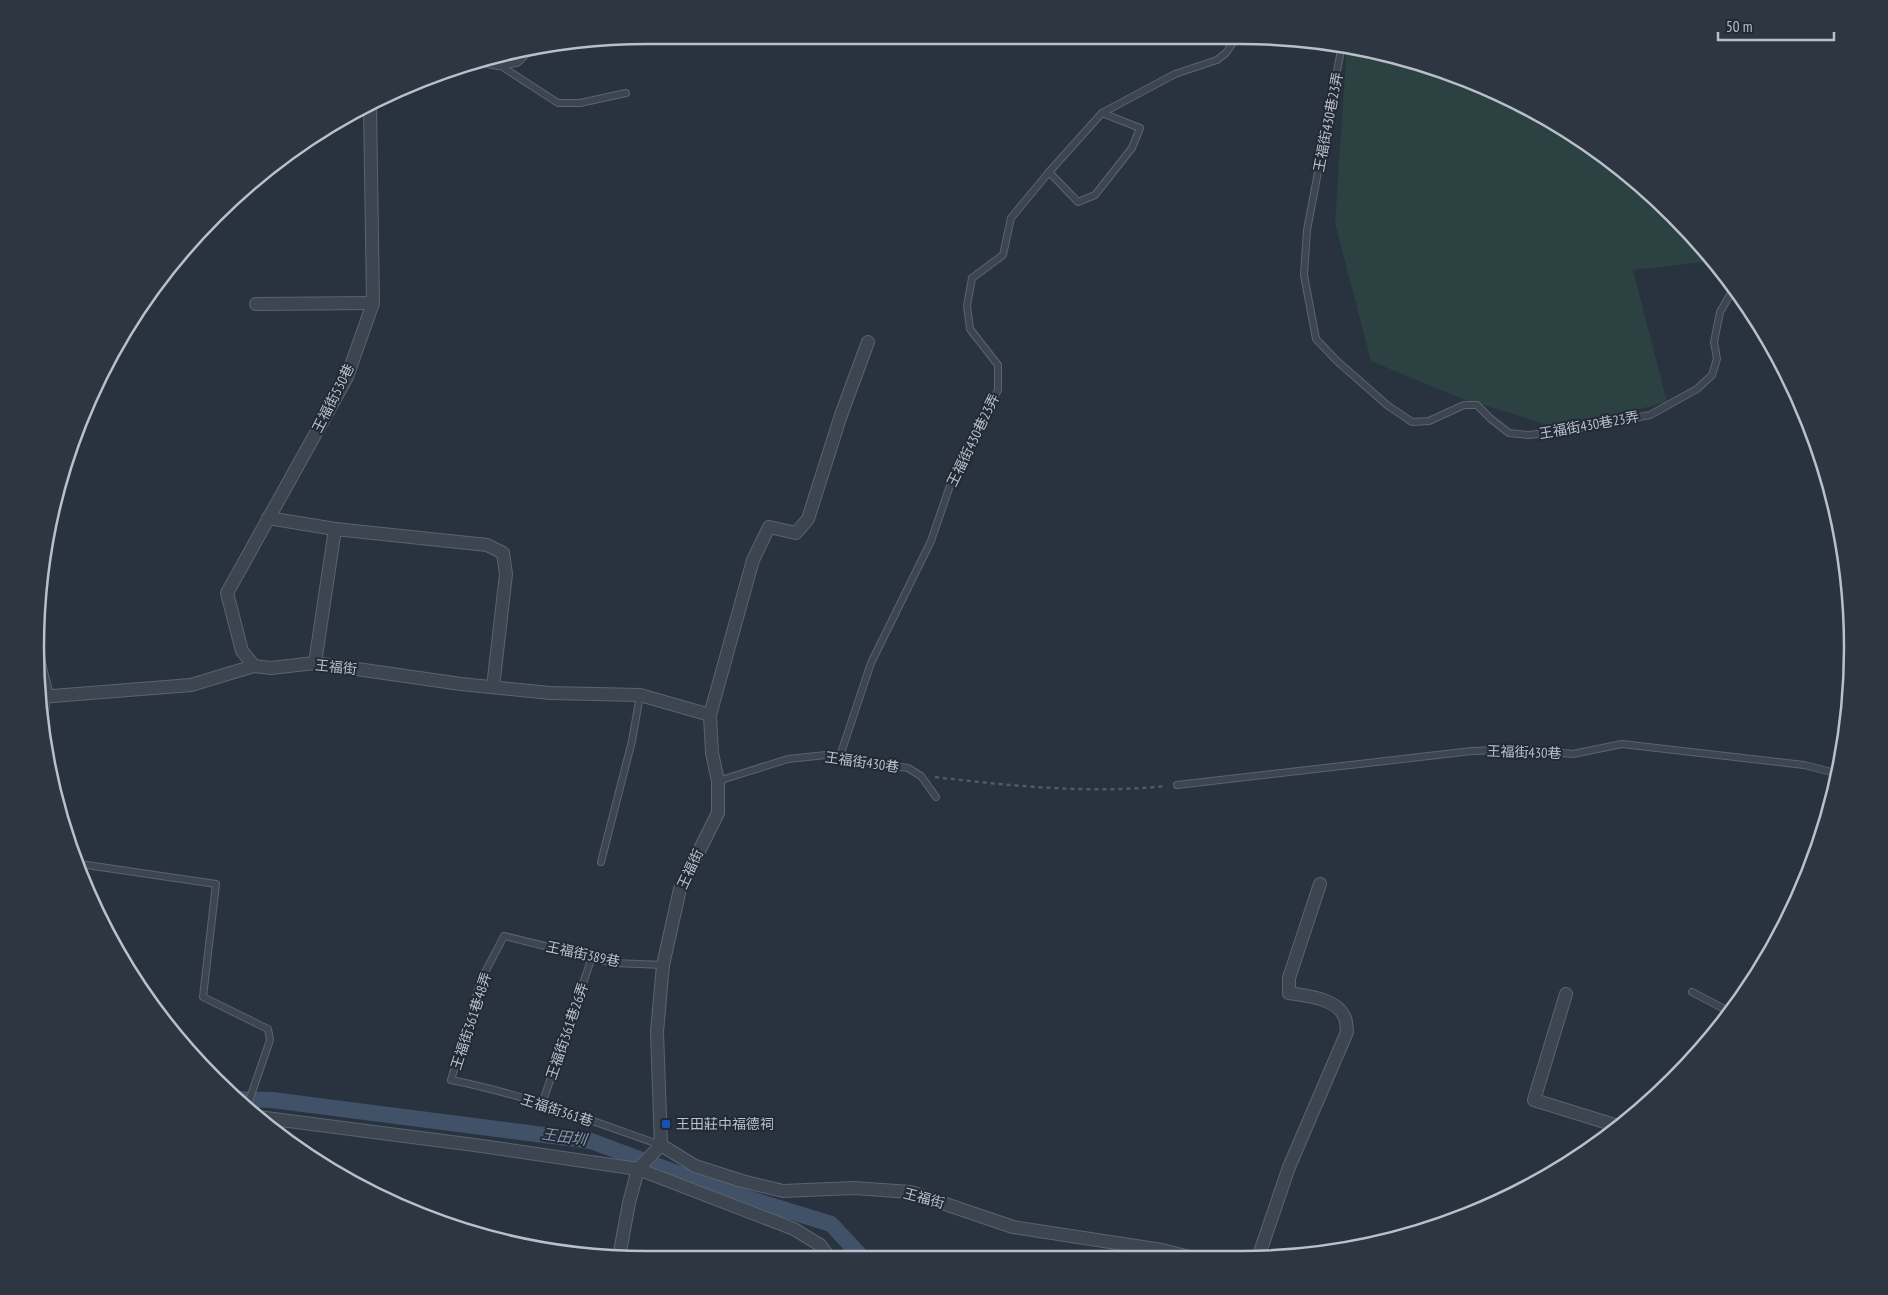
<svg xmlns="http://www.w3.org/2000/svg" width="1888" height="1295" font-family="'PT Sans Narrow','Noto Sans TC',sans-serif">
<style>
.green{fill:#2c4142}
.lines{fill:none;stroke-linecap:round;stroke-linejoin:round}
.canal{stroke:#415168;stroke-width:16}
.service-casing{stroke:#5b636e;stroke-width:8}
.minor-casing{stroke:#5b636e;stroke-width:14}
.path{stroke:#4c5d60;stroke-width:2.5;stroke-dasharray:4 4;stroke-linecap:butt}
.service{stroke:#3d4550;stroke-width:6}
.minor{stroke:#3d4550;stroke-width:12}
.transit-dot{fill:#1a4fb4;stroke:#222a36;stroke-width:2}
.labels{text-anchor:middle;stroke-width:4;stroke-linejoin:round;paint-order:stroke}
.street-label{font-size:14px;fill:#bac0ca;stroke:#222a36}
.poi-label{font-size:14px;fill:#bac0ca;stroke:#222a36;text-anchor:start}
.water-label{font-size:15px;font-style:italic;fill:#8597af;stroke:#222a36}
.rim{fill:none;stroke:#bac0ca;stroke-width:2.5}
</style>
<rect width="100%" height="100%" fill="#293340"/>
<polygon class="green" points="1347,45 1360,47 1512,98 1613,161 1674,215 1712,261 1633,270 1667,402 1562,429 1460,398 1371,361 1335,223"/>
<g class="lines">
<polyline class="canal" points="237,1099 272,1100 591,1141 725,1191 831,1224 858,1253 862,1260"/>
<defs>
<g id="service">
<polyline points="1342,45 1307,230 1304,275 1316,339 1337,361 1387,405 1412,422 1429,421 1464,405 1477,405 1491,419 1509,433 1528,435 1558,432 1650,415 1697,389 1712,375 1717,359 1714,342 1720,312 1734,288"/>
<polyline points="498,64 558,103 580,103 626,93"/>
<polyline points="1049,172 1078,202 1095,195 1132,148 1140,128 1102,113"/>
<polyline points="43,729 47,696"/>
<polyline points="840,756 871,663 931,541 954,474 998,390 998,365 970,329 967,306 972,278 1003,255 1011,218 1049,172 1102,113 1175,74 1217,60 1226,53 1238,35"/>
<polyline points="718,781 788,759 826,755 840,756 851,761 908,768 921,776 936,797"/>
<polyline points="1177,785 1472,751 1521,749 1573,754 1622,744 1804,765 1839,774"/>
<polyline points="601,862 632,741 640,695"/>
<polyline points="80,864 216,884 203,997 268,1029 270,1040 247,1107"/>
<polyline points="1692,992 1730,1012"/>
<polyline points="542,1104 592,957"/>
<path d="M661,1145c-69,-24 -138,-51 -210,-65l30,-100 23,-44 110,27 49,2"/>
</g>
<g id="minor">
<polyline points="478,59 497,63 516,60 525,51"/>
<polyline points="256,304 373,303"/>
<polyline points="268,518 335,529 487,545 503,553 506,574 493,687"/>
<polyline points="35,647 47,696"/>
<polyline points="315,663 335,529"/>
<polyline points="254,666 242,651 227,593 347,377 373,303 370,105"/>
<polyline points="40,697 191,685 254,666 271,668 315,663 461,684 550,693 640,695 710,715"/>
<polyline points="1566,994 1534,1100 1621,1127"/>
<polyline points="1743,996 1767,955"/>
<polyline points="258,1117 482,1146 638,1169 794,1229 820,1245 831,1260"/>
<polyline points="661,1145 657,1032 663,965 680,889 718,813 718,781 712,753 710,715 753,560 769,527 796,533 808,519 841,415 868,342"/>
<polyline points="661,1145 695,1166 742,1181 783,1191 854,1188 910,1192 1013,1227 1162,1250 1201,1260"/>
<polyline points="619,1257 629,1203 638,1169 661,1145"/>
<path d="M1258,1258l31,-91 58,-135c-1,-6 0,-12 -3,-16 -8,-18 -38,-20 -55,-23v-15l31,-94"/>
</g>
</defs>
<use href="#service" class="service-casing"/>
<use href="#minor" class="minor-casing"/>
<path class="path" d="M935,777c76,9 154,17 231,9"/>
<use href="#service" class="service"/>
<use href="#minor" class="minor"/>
</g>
<rect class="transit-dot" x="661" y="1119" width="10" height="10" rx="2.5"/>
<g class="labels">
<g class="street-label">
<text transform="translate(1328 122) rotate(-79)" y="5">王福街430巷23弄</text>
<text transform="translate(333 398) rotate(-63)" y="5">王福街530巷</text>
<text transform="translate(1589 425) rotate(-10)" y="5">王福街430巷23弄</text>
<text transform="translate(973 440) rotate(-64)" y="5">王福街430巷23弄</text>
<text transform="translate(336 667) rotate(6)" y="5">王福街</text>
<text transform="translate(1524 752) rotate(2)" y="5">王福街430巷</text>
<text transform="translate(862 762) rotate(8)" y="5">王福街430巷</text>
<text transform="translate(690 869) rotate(-65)" y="5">王福街</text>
<text transform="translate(583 954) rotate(12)" y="5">王福街389巷</text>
<text transform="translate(471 1021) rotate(-72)" y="5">王福街361巷48弄</text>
<text transform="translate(567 1031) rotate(-71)" y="5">王福街361巷26弄</text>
<text transform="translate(557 1110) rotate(18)" y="5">王福街361巷</text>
<text transform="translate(924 1198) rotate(15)" y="5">王福街</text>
</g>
<g class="poi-label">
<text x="676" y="1129">王田莊中福德祠</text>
</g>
<g class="water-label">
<text transform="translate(564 1137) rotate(8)" y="5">王田圳</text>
</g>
</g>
<path d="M0 0H1888V1295H0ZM647 44H1241A603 603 0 0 1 1844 647V648A603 603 0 0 1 1241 1251H647A603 603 0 0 1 44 648V647A603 603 0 0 1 647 44Z" fill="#2e3642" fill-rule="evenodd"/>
<path class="rim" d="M647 44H1241A603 603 0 0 1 1844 647V648A603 603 0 0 1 1241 1251H647A603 603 0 0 1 44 648V647A603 603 0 0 1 647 44Z"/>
<path d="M1718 32v8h116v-8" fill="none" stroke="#bac0ca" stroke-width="2.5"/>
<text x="1726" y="32" font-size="15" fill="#bac0ca" stroke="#222a36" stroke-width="4" paint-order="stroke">50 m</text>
</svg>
